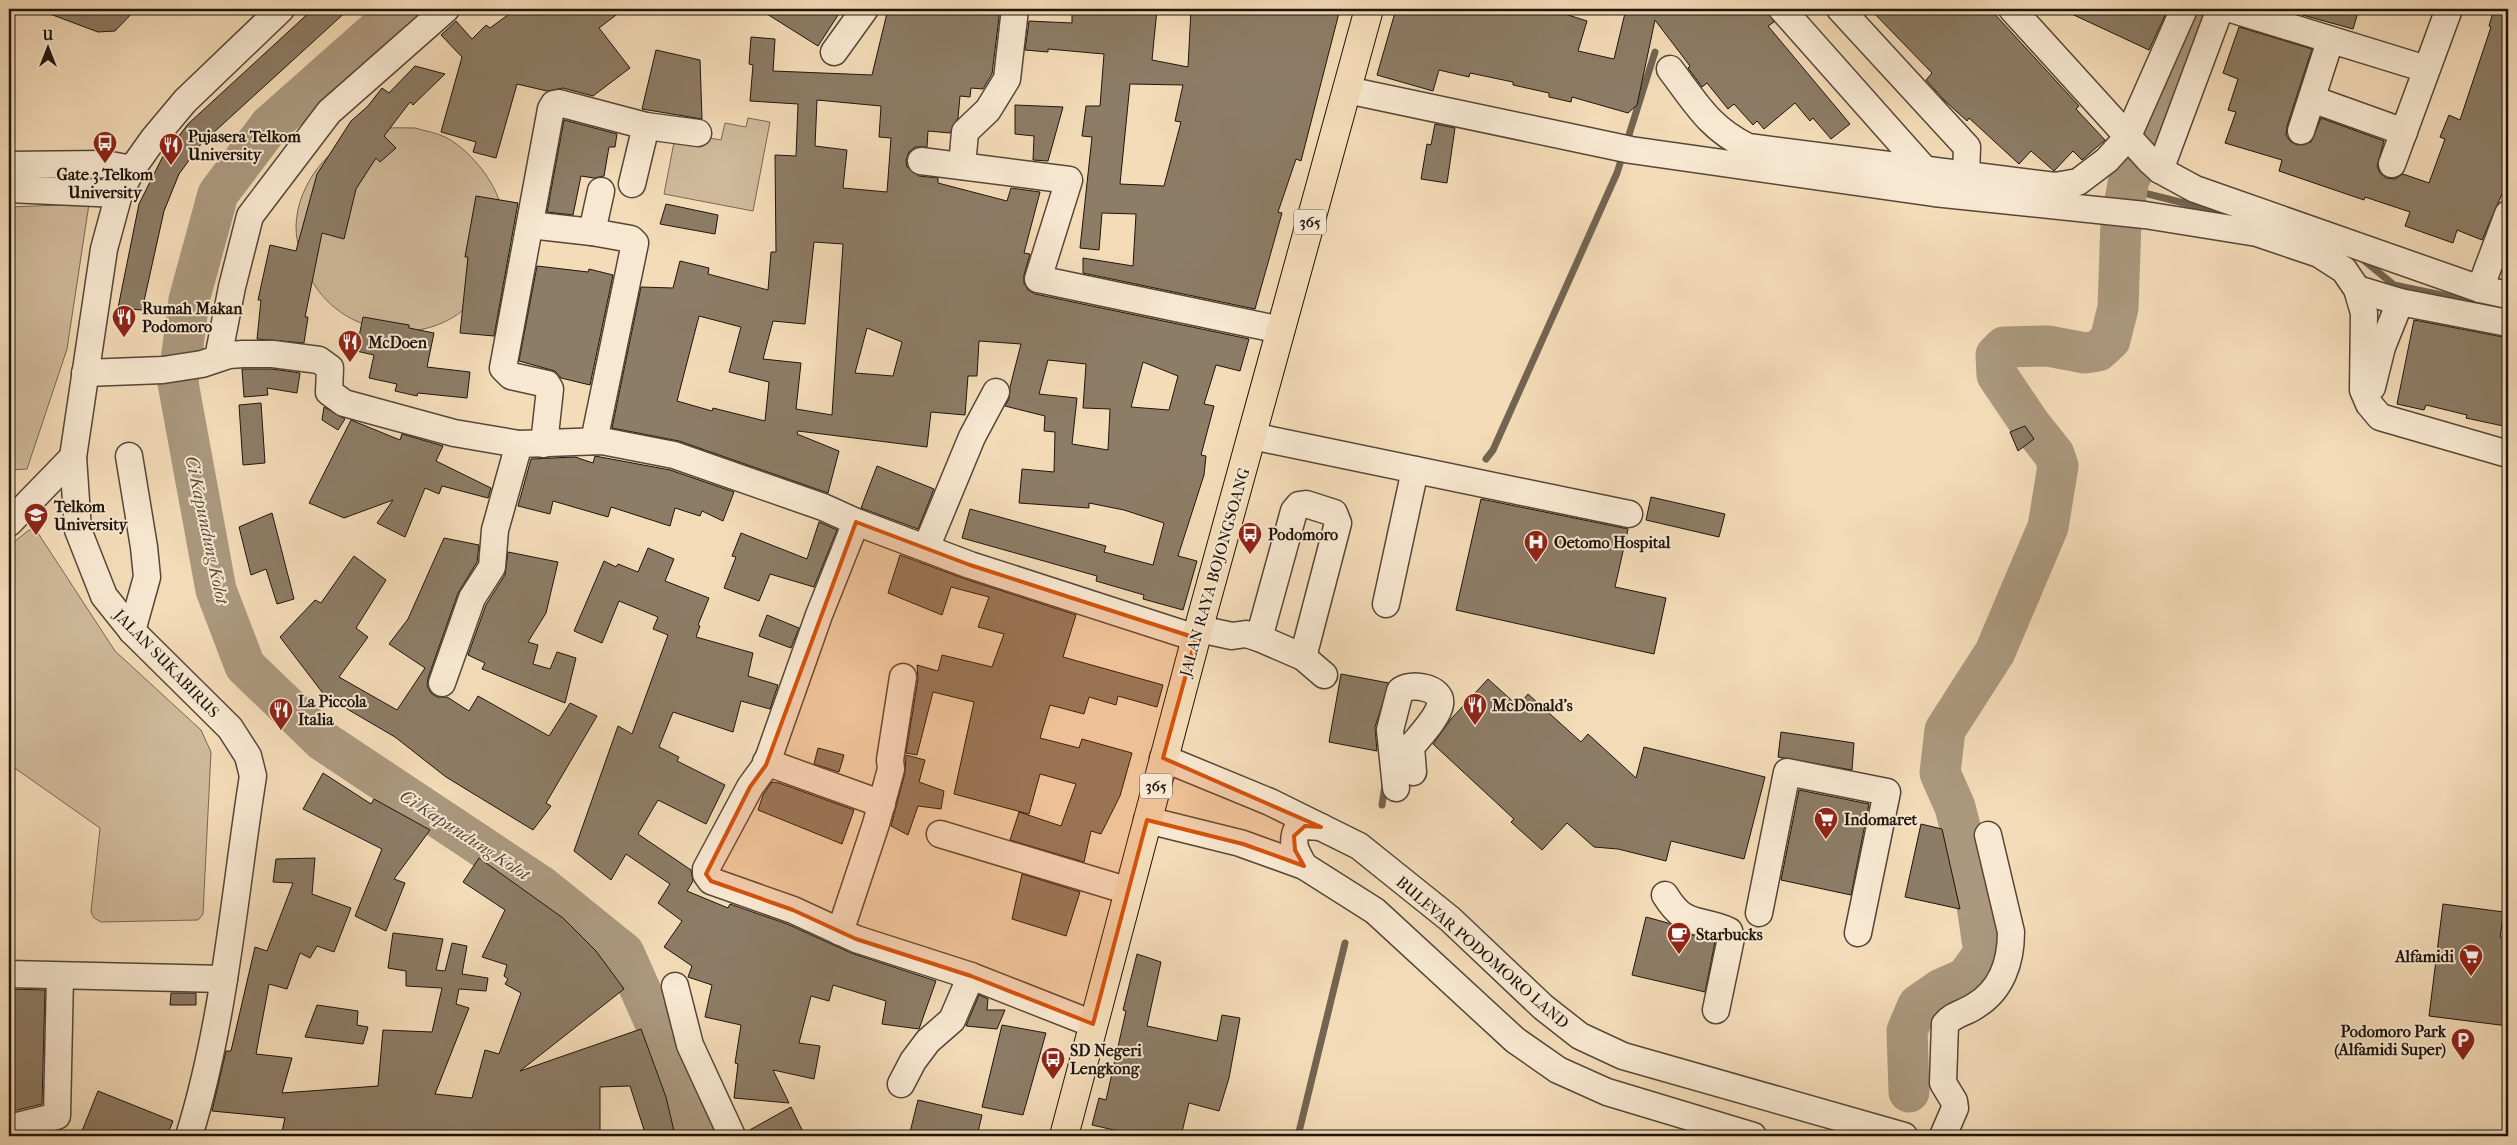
<svg xmlns="http://www.w3.org/2000/svg" width="2517" height="1145" font-family="'IM FELL French Canon',serif">
<style>
.green{fill:#d0ba9b;stroke:#776854}
.lines{fill:none;stroke-linecap:round;stroke-linejoin:round}
.stream{stroke:#736451;stroke-width:7}
.river{stroke:#ab987e;stroke-width:41}
.building{fill:#8d7c66;stroke:#1e150d;fill-rule:evenodd}
.minor-casing{stroke:#544738;stroke-width:29}
.major-casing{stroke:#1e150d;stroke-width:30}
.minor{stroke:#f8e8d1;stroke-width:26}
.major{stroke:#f4dcb8;stroke-width:28}
.marked{fill:#d4520c;fill-opacity:0.2;stroke:#d4520c;stroke-width:4;stroke-linejoin:round}
.labels{text-anchor:middle;stroke-width:4;stroke-linejoin:round;paint-order:stroke}
.shield{fill:#f8e8d1;stroke:#5f5448;stroke-width:1}
.shield-label{font-size:15px;font-weight:bold;fill:#1e150d}
.poi-label{font-size:16px;font-weight:bold;fill:#1e150d;stroke:#f8e8d1;text-anchor:start}
.street-label{font-size:16px;fill:#1e150d;stroke:#f8e8d1}
.water-label{font-size:18px;font-style:italic;fill:#56493a;stroke:#f8e8d1}
</style>
<rect width="100%" height="100%" fill="#f4dcb8"/>
<filter id="stains"><feTurbulence type="fractalNoise" baseFrequency=".004" numOctaves="4"/><feColorMatrix values="0 0 0 0 .2 0 0 0 0 .09 0 0 0 0 .02 0 0 0 .5 -.17"/></filter>
<radialGradient id="worn" r=".72"><stop offset=".6" stop-color="#630" stop-opacity="0"/><stop offset="1" stop-color="#630" stop-opacity=".3"/></radialGradient>
<g class="green">
<polygon points="748,118 770,122 753,211 664,194 676,132 721,140 725,123 746,127"/>
<path d="M415,128c10,3 23,5 32,10 24,13 54,49 55,78 1,10 -13,35 -17,46 -3,10 -11,38 -18,45 -48,43 -129,26 -157,-30 -8,-16 -14,-33 -14,-51 1,-45 40,-91 85,-97 11,-2 23,-1 34,-1z"/>
<polygon points="89,204 67,349 27,469 9,470 9,207"/>
<polygon points="29,530 36,530 115,651 201,730 211,752 203,914 198,920 101,922 94,918 91,912 100,828 9,764 9,546"/>
</g>
<g class="lines">
<g class="stream">
<polyline points="2126,192 2144,193 2228,214"/>
<polyline points="2361,258 2394,285 2508,309"/>
<polyline points="1486,459 1493,450 1617,173 1655,52"/>
<polyline points="1382,805 1385,785"/>
<polyline points="1298,1136 1345,943"/>
</g>
<g class="river">
<polyline points="401,9 270,125 218,194 189,300 178,383 216,590 245,666 323,741 541,886 624,953 668,1052 698,1136"/>
<polyline points="1909,1092 1907,1031 1918,1005 1941,989 1966,978 1984,953 1973,878 1955,807 1940,773 1945,730 1995,652 2048,527 2058,466 2054,454 2030,424 1997,375 1996,355 2004,347 2048,346 2085,353 2098,351 2110,340 2118,308 2121,222 2129,179 2159,125 2207,9"/>
</g>
</g>
<g class="building">
<polygon points="42,9 136,9 115,31 98,32 42,11"/>
<polygon points="313,9 349,9 201,144 179,174 164,211 142,310 118,308 139,204 162,158 188,124"/>
<polygon points="516,9 624,9 599,28 630,68 593,96 563,88 547,91 517,84 496,158 473,152 476,142 441,132 462,57 441,35 456,21 472,39 486,25 490,28"/>
<polygon points="759,9 842,9 818,46"/>
<path d="M888,9h112l-8,65 -9,15 -12,-1 -1,9 -10,-1 -2,22 -8,15 -22,-2 -1,16h-12l-6,5 -3,8 1,7 12,9 19,2v5l69,18 4,-13 29,4 -16,61 6,1 -6,21v8l4,7 7,4 214,45 -9,32 -24,-6 -12,39 10,2 -13,49 5,1 -2,19 -26,81 19,5 -14,49 -40,-11 1,-4 -48,-14 1,-5 -135,-38 8,-29 136,37 -2,6 49,13 11,-42 -40,-13 -35,-7v5l-70,-5 3,-34 32,3 1,-40 -11,-1 1,-15 -40,-10 4,-7 1,-12 11,-43 -42,-3 -2,35h-9l-3,39 -34,-3 -4,35 -129,-16 -1,3 42,17 -11,42 -149,-52 -67,-13 29,-141 32,1 7,-27 29,7 -1,6 60,16 3,-38h5l-1,-97 21,1 2,-52 -48,-3 3,-36 -4,-1 2,-27 24,2 -2,32 99,4zM817,100l64,6 -2,31 12,1 -4,54 -44,-4 4,-38 -32,-4zM814,242l29,2 -11,171 -36,-6 5,-46 -38,-4 10,-38 32,3zM699,316l42,11 -12,45 40,10 -4,39 -52,-13 -1,3 -35,-10zM867,328l35,14 -9,34 -38,-3zM1048,360l38,4 -3,44 27,1 -2,41 -36,-6 5,-46 -38,-4zM1143,362l35,14 -9,34 -38,-3z"/>
<path d="M1072,9h85l-5,51 36,7 3,-58h149l-39,152 -5,-2 -18,53 4,1 -27,96 -172,-36v-15l50,8 3,-52 -34,-1 -3,37 -19,-2 12,-111 -10,-1 4,-30h14l4,-52 -56,-5v3l-23,-2 4,-29 43,2zM1130,84l53,1 -8,36 6,1 -17,64 -44,-2z"/>
<polygon points="1396,9 1563,9 1562,13 1587,21 1578,51 1614,59 1626,9 1767,9 1774,22 1768,26 1850,124 1831,139 1813,118 1810,121 1795,103 1764,129 1757,121 1753,125 1734,104 1728,109 1707,83 1702,87 1688,68 1690,66 1655,20 1637,105 1628,113 1572,97 1571,102 1549,97 1549,93 1513,85 1513,82 1470,73 1469,77 1439,70 1433,91 1377,75"/>
<polygon points="1870,9 1990,9 2079,106 2076,109 2105,140 2082,160 2073,151 2054,171 2031,151 2019,164 1969,118 1967,121 1945,101 1926,80 1932,73"/>
<polygon points="2061,9 2168,9 2149,50"/>
<polygon points="2281,9 2359,9 2353,29"/>
<polygon points="2494,9 2508,9 2508,188 2505,187 2482,240 2457,230 2453,243 2405,226 2410,212 2365,197 2364,200 2279,171 2282,160 2225,143 2236,112 2228,110 2238,79 2223,73 2239,27 2312,49 2287,126 2286,135 2290,141 2297,145 2311,142 2321,118 2384,141 2377,166 2380,173 2386,178 2395,179 2403,174 2429,183 2445,139 2440,137 2449,115 2460,120 2491,27 2489,26"/>
<polygon points="656,50 700,60 702,119 642,109"/>
<polygon points="415,66 445,74 413,105 410,102 384,136 396,148 380,162 376,158 356,189 344,239 322,233 305,317 308,317 304,343 257,339 261,300 258,300 270,245 296,251 317,174 351,121 368,106 382,88 389,93"/>
<polygon points="1015,105 1063,107 1048,161 1033,160 1034,136 1015,134"/>
<polygon points="564,120 617,134 615,147 609,147 604,176 594,178 581,176 573,215 547,212"/>
<polygon points="1435,124 1455,128 1447,183 1421,179 1427,144 1431,145"/>
<polygon points="476,196 518,203 494,336 460,333 468,257 465,257"/>
<polygon points="666,204 718,215 715,234 660,224"/>
<polygon points="537,266 588,272 589,269 613,275 590,385 561,378 555,371 519,361"/>
<polygon points="363,317 409,325 409,328 434,333 427,367 470,372 467,398 418,393 417,396 395,391 397,384 369,378 374,355 356,351"/>
<polygon points="2414,320 2508,338 2508,427 2466,418 2467,415 2426,405 2424,410 2397,404"/>
<polygon points="242,369 272,369 300,373 297,393 267,388 268,395 244,397"/>
<polygon points="261,403 265,463 243,465 239,405"/>
<polygon points="324,407 345,419 338,430 322,420"/>
<polygon points="351,420 400,440 402,434 443,446 436,461 491,488 488,498 442,486 439,494 425,488 405,537 377,523 393,500 344,518 309,503"/>
<polygon points="2025,426 2034,439 2018,451 2010,432"/>
<polygon points="595,456 670,470 734,492 723,521 702,511 700,516 675,508 670,526 611,507 608,517 553,501 550,514 518,506 531,459 575,457 593,463"/>
<polygon points="877,466 934,489 918,529 861,508"/>
<polygon points="1651,497 1725,514 1719,537 1646,520"/>
<polygon points="1481,499 1628,529 1615,587 1666,598 1654,654 1456,610"/>
<polygon points="272,513 294,599 277,604 266,569 251,575 239,527"/>
<polygon points="819,522 837,530 814,587 770,574 759,601 724,588 736,557 732,556 741,533 807,559"/>
<polygon points="444,538 479,545 477,562 458,593 428,678 427,686 431,693 437,697 447,697 469,711 478,696 549,736 570,703 597,716 546,803 551,806 533,830 446,777 395,737 325,696 280,637 315,600 321,603 354,556 386,580 356,628 368,637 339,677 397,710 425,668 389,644 408,619"/>
<polygon points="648,548 674,559 665,581 709,598 698,625 700,626 696,637 753,653 748,676 778,685 770,709 741,701 733,732 673,712 659,747 679,757 677,761 725,785 706,824 658,800 638,834 691,870 693,881 687,891 728,908 730,904 787,924 851,953 936,981 919,1029 882,1024 886,1001 833,985 829,1001 811,996 799,1043 820,1046 814,1079 773,1070 789,1103 734,1098 738,1064 735,1063 741,1025 705,1017 712,985 688,977 692,966 664,947 682,921 658,903 670,884 626,854 611,880 574,851 618,726 632,734 668,635 653,629 658,617 619,601 602,643 574,631 604,561 616,567 618,564 638,572"/>
<polygon points="508,552 558,562 546,613 528,642 538,645 533,664 550,669 557,652 576,658 565,703 482,669 485,663 468,655 486,605 505,575"/>
<polygon points="900,555 965,579 1076,615 1063,657 1163,685 1157,707 1118,696 1116,705 1089,697 1084,714 1050,705 1040,738 1079,748 1082,739 1132,753 1120,796 1101,834 1091,831 1084,862 1010,840 1019,812 1061,826 1076,784 1040,774 1029,814 954,794 974,702 933,692 917,755 906,753 918,679 917,665 938,671 942,655 992,667 1004,634 978,627 989,597 951,587 942,615 888,593"/>
<polygon points="767,615 799,628 791,648 759,636"/>
<polygon points="1341,674 1389,683 1375,727 1377,751 1329,742"/>
<polygon points="1488,679 1518,706 1528,694 1581,742 1588,734 1636,778 1644,747 1765,777 1744,859 1671,841 1666,861 1618,849 1594,847 1567,823 1542,850 1511,822 1514,819 1433,744 1451,719"/>
<polygon points="1781,732 1854,743 1852,770 1778,757"/>
<polygon points="818,748 844,755 839,772 814,764"/>
<polygon points="906,755 925,760 919,782 944,791 941,809 918,806 908,835 891,826 905,773"/>
<polygon points="323,773 371,804 374,799 430,830 394,879 405,883 386,931 355,916 382,849 303,809"/>
<polygon points="772,782 779,783 854,810 842,844 758,810 763,795"/>
<polygon points="1799,790 1869,804 1851,895 1781,880"/>
<polygon points="1921,824 1942,829 1960,909 1905,897"/>
<polygon points="315,858 312,894 351,908 334,952 317,946 310,958 300,953 287,989 269,984 256,1054 292,1058 282,1093 378,1086 383,1030 432,1032 442,988 406,986 406,971 388,968 393,933 443,939 436,970 445,971 452,943 467,946 462,974 488,978 486,991 459,989 456,1004 469,1008 435,1094 472,1098 485,1050 499,1054 521,993 505,984 508,979 504,976 507,965 482,957 505,910 463,882 479,858 563,918 596,951 624,989 520,1071 641,1029 666,1097 674,1131 646,1136 630,1086 600,1087 600,1136 281,1136 285,1118 212,1111 226,1051 231,1051 255,947 267,951 293,883 273,882 276,859"/>
<polygon points="1022,874 1080,892 1066,936 1012,919"/>
<polygon points="2443,904 2504,912 2500,937 2508,938 2508,1026 2429,1016"/>
<polygon points="1646,917 1668,923 1688,934 1715,942 1705,992 1632,975"/>
<polygon points="1137,954 1161,962 1147,1026 1217,1041 1222,1015 1240,1018 1229,1078 1219,1111 1189,1103 1181,1136 1140,1136 1092,1125 1099,1098 1106,1100 1126,1011 1123,1010"/>
<polygon points="9,989 45,990 42,1104 13,1111 9,1111"/>
<polygon points="171,993 196,993 196,1005 170,1005"/>
<polygon points="979,995 988,999 987,1010 1005,1010 997,1029 966,1026"/>
<polygon points="317,1005 358,1011 357,1025 368,1027 363,1044 305,1037"/>
<polygon points="1002,1025 1046,1033 1023,1115 982,1107"/>
<polygon points="98,1091 173,1121 167,1136 80,1136"/>
<polygon points="918,1100 982,1115 977,1136 909,1136"/>
<polygon points="791,1107 805,1136 747,1136 746,1132"/>
</g>
<g class="lines">
<defs>
<g id="minor">
<polyline points="1782,9 1925,170"/>
<polyline points="1840,9 1967,147 1966,175"/>
<polyline points="2012,9 2150,161 2160,170 2195,189 2480,289 2508,295"/>
<polyline points="2231,9 2426,69"/>
<polyline points="834,52 865,9"/>
<path d="M1670,69c26,34 39,59 78,78l307,39 23,-4 29,-22 20,-22 57,-129"/>
<polyline points="1347,90 1631,150 1934,193 2145,215 2257,233 2319,254 2344,270 2357,289 2364,313 2363,390 2369,404 2380,417 2508,454"/>
<polyline points="2312,99 2404,132"/>
<polyline points="2301,131 2330,41"/>
<polyline points="921,161 1069,180 1038,279 1281,330"/>
<polyline points="2392,164 2449,9"/>
<polyline points="9,165 105,164 132,169"/>
<polyline points="962,166 965,132 988,110 1007,79 1015,9"/>
<polyline points="2160,170 2220,9"/>
<polyline points="632,184 646,126"/>
<polyline points="9,189 119,194"/>
<polyline points="530,225 592,232 631,239 635,243 594,441"/>
<polyline points="592,232 601,191"/>
<polyline points="2357,289 2400,302 2508,323"/>
<polyline points="2480,289 2508,214"/>
<polyline points="218,358 232,287 250,216 329,112 446,9"/>
<polyline points="85,373 163,370 202,364 229,355 243,354 273,354 319,360 330,368 329,392 344,403 454,433 519,444 602,441 674,455 823,507 856,522 970,565 1196,638"/>
<polyline points="2372,387 2382,347 2400,302"/>
<polyline points="1252,436 1629,514"/>
<polyline points="544,444 550,389 547,384 511,376 503,368 551,109 554,104 559,103 646,126 698,133"/>
<polyline points="129,456 144,547 147,577 132,631"/>
<polyline points="856,522 819,615 766,765 750,787 706,869 706,874 711,881 793,910 856,939 971,976 1093,1024"/>
<polyline points="9,523 73,457"/>
<polyline points="926,548 972,437 996,392"/>
<polyline points="1386,604 1415,470"/>
<polyline points="1199,629 1232,636 1246,634 1259,638 1303,657 1324,675"/>
<polyline points="1259,638 1294,511 1299,505 1306,504 1334,513 1338,523 1303,657"/>
<polyline points="442,683 472,598 492,567 495,530 519,444"/>
<polyline points="1163,758 1270,802 1359,846 1450,919 1543,1007 1580,1036 1623,1056 1904,1136"/>
<polyline points="766,762 882,804"/>
<path d="M1396,788l-6,-58 10,-39c9,-9 43,-4 40,13 -1,12 -21,33 -29,43l2,25"/>
<polyline points="1147,820 1240,843 1304,866 1375,911 1515,1040 1558,1070 1607,1092 1753,1136"/>
<polyline points="940,834 1129,891"/>
<path d="M1304,866c-7,-13 -14,-22 -7,-37l8,-3 16,1"/>
<path d="M1665,895c21,34 33,22 64,36l2,7 -15,72"/>
<polyline points="1759,913 1787,772 1887,792 1858,933"/>
<polyline points="840,932 876,824 891,769 890,760 903,677"/>
<polyline points="9,974 224,979"/>
<polyline points="675,986 690,1045 732,1136"/>
<polyline points="901,1084 913,1061 928,1041 952,1020 971,976"/>
<polyline points="9,1128 57,1116 60,976"/>
<path d="M189,1136c36,-116 45,-240 64,-360l-5,-20 -18,-28 -98,-97 -28,-35 -26,-66 -5,-73 31,-208 15,-55 13,-25 22,-31 31,-37 96,-92"/>
<path d="M1943,1136l12,-28 -1,-7 -11,-18 2,-59c8,-10 20,-11 30,-18 27,-16 36,-45 36,-74l-23,-97"/>
</g>
<polyline id="major" points="1064,1136 1196,638 1369,9"/>
</defs>
<use href="#minor" class="minor-casing"/>
<use href="#major" class="major-casing"/>
<use href="#minor" class="minor"/>
<use href="#major" class="major"/>
</g>
<path class="marked" d="M856,522l114,43 226,73 -33,120 158,69 -16,-1 -11,10 1,14 9,16 -61,-22 -96,-24 -54,204 -122,-48 -115,-37 -63,-29 -82,-29 -5,-7 44,-87 16,-22z"/>
<defs>
<symbol id="bus-pin" viewBox="-11 -11 22 30"><path d="M0 17L-7.5 6A9.5 9.5 0 1 1 7.5 6Z" fill="#8f2418" stroke="#f8e8d1"/><path d="M-5-6H5V4H4V6H2V4H-2V6H-4V4H-5ZM-3.5-4V0h7V-4ZM-3.5 1.2v1.5H-2V1.2ZM2 1.2v1.5H3.5V1.2Z" fill="#fff"/></symbol>
<symbol id="restaurant-pin" viewBox="-11 -11 22 30"><path d="M0 17L-7.5 6A9.5 9.5 0 1 1 7.5 6Z" fill="#8f2418" stroke="#f8e8d1"/><path d="M-5-6h1v4h1v-4h1v4h1v-4h1v5L-1.5 .5V6h-2V.5L-5-1ZM5-6V6H3V1.5H1.5Q1.5-4 5-6Z" fill="#fff"/></symbol>
<symbol id="university-pin" viewBox="-11 -11 22 30"><path d="M0 17L-7.5 6A9.5 9.5 0 1 1 7.5 6Z" fill="#8f2418" stroke="#f8e8d1"/><path d="M0-5L7-2L0 1L-7-2ZM-4 1L0 2.5L4 1V4Q0 6-4 4Z" fill="#fff"/></symbol>
<symbol id="hospital-pin" viewBox="-11 -11 22 30"><path d="M0 17L-7.5 6A9.5 9.5 0 1 1 7.5 6Z" fill="#8f2418" stroke="#f8e8d1"/><path d="M-5-5h3v3.5h4V-5h3V5h-3V1.5h-4V5h-3Z" fill="#fff"/></symbol>
<symbol id="supermarket-pin" viewBox="-11 -11 22 30"><path d="M0 17L-7.5 6A9.5 9.5 0 1 1 7.5 6Z" fill="#8f2418" stroke="#f8e8d1"/><path d="M-6-5.5h2.5l.6 2H6L4.5 2H-2.5L-4.4-4H-6ZM-1.5 3.2a1.3 1.3 0 1 0 .1 0ZM3 3.2a1.3 1.3 0 1 0 .1 0Z" fill="#fff"/></symbol>
<symbol id="cafe-pin" viewBox="-11 -11 22 30"><path d="M0 17L-7.5 6A9.5 9.5 0 1 1 7.5 6Z" fill="#8f2418" stroke="#f8e8d1"/><path d="M-5.5-4.5H6V0H3Q3 3.5 0 3.5H-2.5Q-5.5 3.5-5.5 0ZM3-3.2v2h1.7v-2ZM-6 4.5H4V6H-6Z" fill="#fff"/></symbol>
<symbol id="parking-pin" viewBox="-11 -11 22 30"><path d="M0 17L-7.5 6A9.5 9.5 0 1 1 7.5 6Z" fill="#8f2418" stroke="#f8e8d1"/><path d="M-3.5-5.5H1a3.5 3.5 0 0 1 0 7H-1V5.5H-3.5ZM-1-3.4V-.6H.8a1.4 1.4 0 0 0 0-2.8Z" fill="#fff"/></symbol>
</defs>
<g fill-rule="evenodd">
<use href="#bus-pin" x="91" y="129" width="28" height="38"/>
<use href="#restaurant-pin" x="157" y="131" width="28" height="38"/>
<use href="#restaurant-pin" x="110" y="303" width="28" height="38"/>
<use href="#restaurant-pin" x="336" y="328" width="28" height="38"/>
<use href="#university-pin" x="22" y="501" width="28" height="38"/>
<use href="#bus-pin" x="1236" y="520" width="28" height="38"/>
<use href="#hospital-pin" x="1522" y="528" width="28" height="38"/>
<use href="#restaurant-pin" x="1461" y="691" width="28" height="38"/>
<use href="#restaurant-pin" x="267" y="696" width="28" height="38"/>
<use href="#supermarket-pin" x="1812" y="805" width="28" height="38"/>
<use href="#cafe-pin" x="1665" y="920" width="28" height="38"/>
<use href="#supermarket-pin" x="2457" y="942" width="28" height="38"/>
<use href="#parking-pin" x="2449" y="1026" width="28" height="38"/>
<use href="#bus-pin" x="1039" y="1045" width="28" height="38"/>
</g>
<g class="labels">
<g class="shield">
<rect x="1294" y="209.5" width="32" height="25" rx="4"/>
<rect x="1140" y="773.5" width="32" height="25" rx="4"/>
</g>
<g class="shield-label">
<text x="1310" y="227">365</text>
<text x="1156" y="791">365</text>
</g>
<g class="poi-label">
<text x="188" y="142">Pujasera Telkom<tspan x="188" dy="18">University</tspan></text>
<text x="105" y="180" text-anchor="middle">Gate 3 Telkom<tspan x="105" dy="18">University</tspan></text>
<text x="142" y="314">Rumah Makan<tspan x="142" dy="18">Podomoro</tspan></text>
<text x="368" y="348">McDoen</text>
<text x="54" y="512">Telkom<tspan x="54" dy="18">University</tspan></text>
<text x="1268" y="540">Podomoro</text>
<text x="1554" y="548">Oetomo Hospital</text>
<text x="298" y="707">La Piccola<tspan x="298" dy="18">Italia</tspan></text>
<text x="1492" y="711">McDonald's</text>
<text x="1844" y="825">Indomaret</text>
<text x="1696" y="940">Starbucks</text>
<text x="2454" y="962" text-anchor="end">Alfamidi</text>
<text x="2446" y="1037" text-anchor="end">Podomoro Park<tspan x="2446" dy="18">(Alfamidi Super)</tspan></text>
<text x="1070" y="1056">SD Negeri<tspan x="1070" dy="18">Lengkong</tspan></text>
</g>
<g class="street-label">
<text transform="translate(1214 572) rotate(-74)" y="6">JALAN RAYA BOJONGSOANG</text>
<text transform="translate(167 663) rotate(46)" y="6">JALAN SUKABIRUS</text>
<text transform="translate(1483 952) rotate(41)" y="6">BULEVAR PODOMORO LAND</text>
</g>
<g class="water-label">
<text transform="translate(207 530) rotate(78)" y="6">Ci Kapundung Kolot</text>
<text transform="translate(465 835) rotate(33)" y="6">Ci Kapundung Kolot</text>
</g>
</g>
<rect width="2517" height="1145" fill="none" stroke="#f4dcb8" stroke-width="30"/>
<rect x="10" y="10" width="2497" height="1125" fill="none" stroke="#1e150d" stroke-width="2.5"/>
<rect x="15" y="15" width="2487" height="1115" fill="none" stroke="#1e150d"/>
<g transform="translate(48 48)" stroke="#f8e8d1" stroke-width="4" paint-order="stroke">
<path d="M0-4L9 19L0 12L-9 19Z" fill="#1e150d"/>
<text y="-8" font-size="14" font-weight="bold" text-anchor="middle" fill="#1e150d">U</text>
</g>
<rect width="100%" height="100%" filter="url(#stains)"/>
<rect width="100%" height="100%" fill="url(#worn)"/>
</svg>
